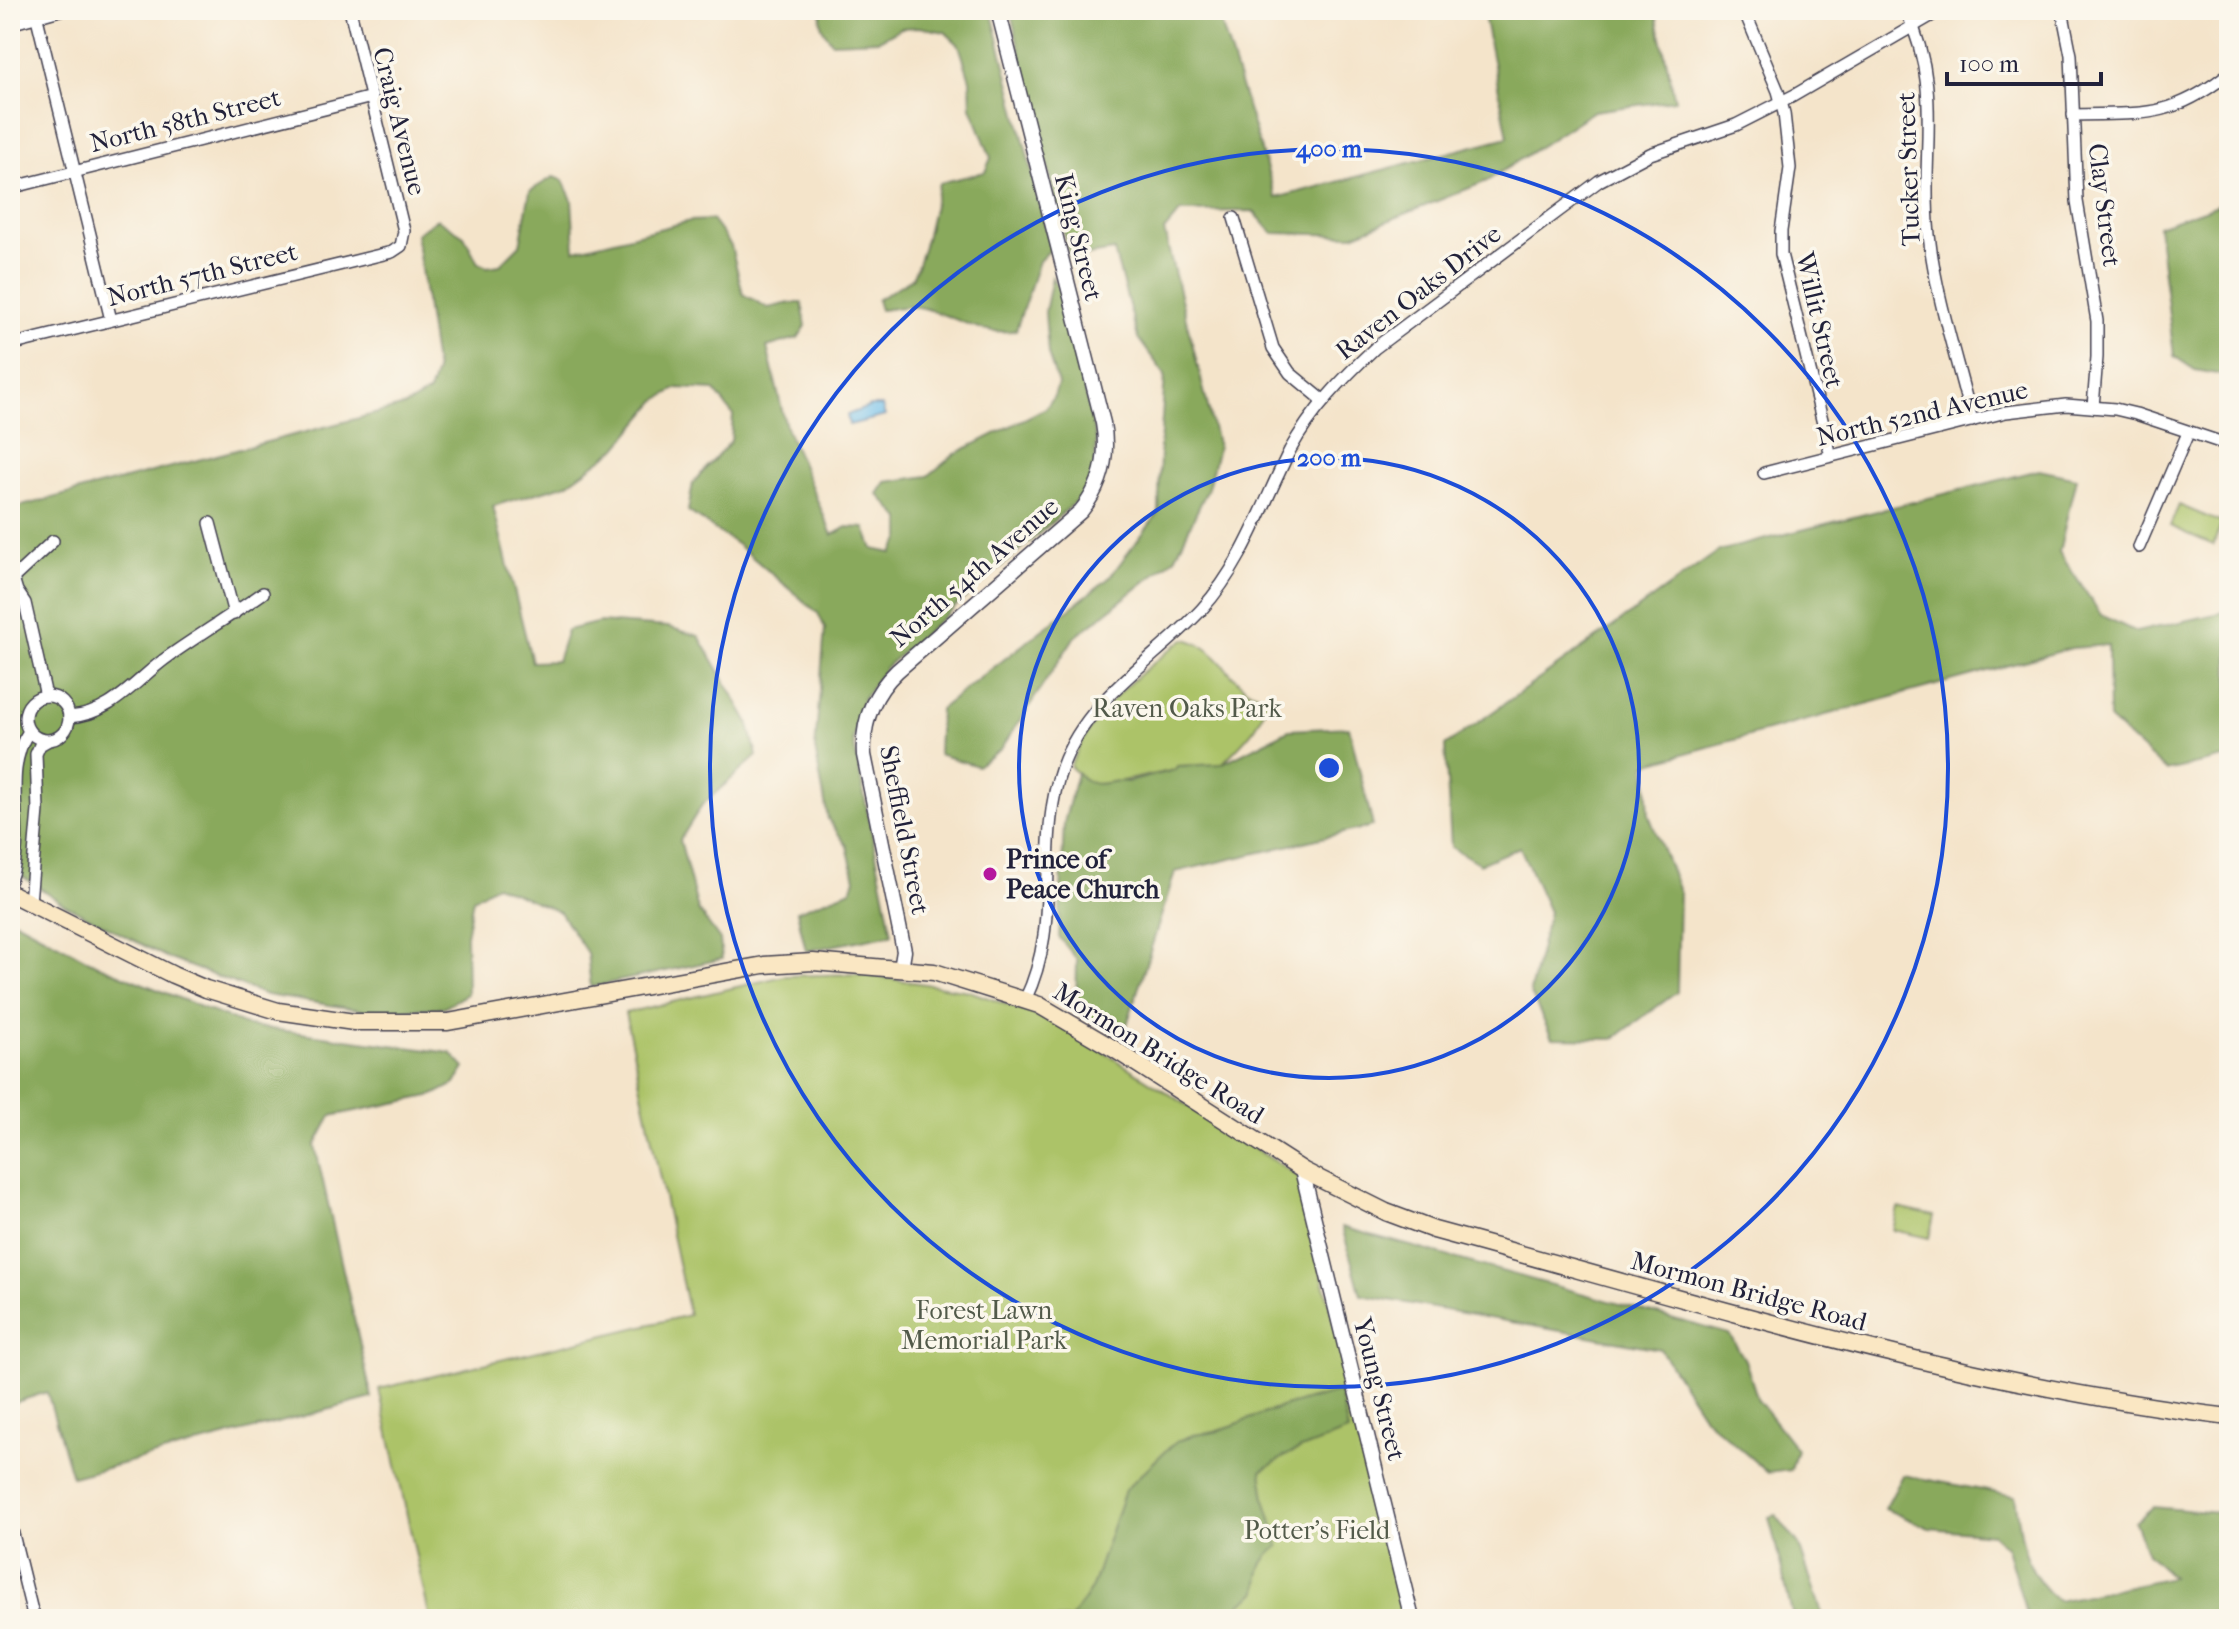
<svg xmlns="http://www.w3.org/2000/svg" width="2239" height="1629" font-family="'IM FELL French Canon',serif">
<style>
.green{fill:#acc367;stroke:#677251;stroke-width:2}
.forest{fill:#89a95c;stroke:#56664c;stroke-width:2}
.water{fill:#71c0ec;stroke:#4a7194;stroke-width:2}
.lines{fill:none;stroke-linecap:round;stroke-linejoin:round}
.minor-casing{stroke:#423f50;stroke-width:14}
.tertiary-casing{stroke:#423f50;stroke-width:17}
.secondary-casing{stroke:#423f50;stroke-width:19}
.minor{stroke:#fff;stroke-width:11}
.tertiary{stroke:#fff;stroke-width:14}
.secondary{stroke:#fae7c3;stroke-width:16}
.ring{fill:none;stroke:#1d4ed8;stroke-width:4}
.poi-dot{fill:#b5179e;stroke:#fbf7ec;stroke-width:3}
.labels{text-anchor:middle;stroke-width:7;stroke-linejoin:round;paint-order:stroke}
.street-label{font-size:26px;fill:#22223b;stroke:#fbf7ec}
.park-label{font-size:26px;fill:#525a4a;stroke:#fbf7ec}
.poi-label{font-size:26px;font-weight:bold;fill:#22223b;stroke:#fbf7ec;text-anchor:start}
.centre{fill:#1d4ed8;stroke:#fbf7ec;stroke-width:4}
.ring-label{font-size:24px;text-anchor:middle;font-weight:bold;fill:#1d4ed8;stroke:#fbf7ec;stroke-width:7;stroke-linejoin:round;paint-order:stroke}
</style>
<rect width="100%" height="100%" fill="#fbf7ec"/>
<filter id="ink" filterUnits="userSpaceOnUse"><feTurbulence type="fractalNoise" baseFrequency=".0125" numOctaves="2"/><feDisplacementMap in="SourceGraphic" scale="16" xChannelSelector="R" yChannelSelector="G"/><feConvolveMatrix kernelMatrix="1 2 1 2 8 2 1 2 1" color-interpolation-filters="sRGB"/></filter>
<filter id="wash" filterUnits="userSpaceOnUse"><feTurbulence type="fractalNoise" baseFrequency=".006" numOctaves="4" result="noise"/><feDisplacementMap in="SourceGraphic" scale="32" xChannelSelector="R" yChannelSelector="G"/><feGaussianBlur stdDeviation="1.8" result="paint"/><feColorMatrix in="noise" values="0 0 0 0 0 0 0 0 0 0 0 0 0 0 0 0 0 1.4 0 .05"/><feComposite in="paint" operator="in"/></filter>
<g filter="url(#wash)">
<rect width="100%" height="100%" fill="#f4e4ca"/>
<g class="green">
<polygon points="2179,505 2222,523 2213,545 2170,526"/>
<path d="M1184,639c30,5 41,34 64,51 4,3 12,4 18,6 0,29 -26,48 -45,69l-44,1 -2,4 -77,16 -16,-7 -12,-13c27,-62 63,-87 114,-127z"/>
<polygon points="861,974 969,991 1058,1023 1298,1176 1406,1619 430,1619 379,1389 689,1315 625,1013 784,976"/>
<polygon points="1898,1208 1934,1216 1929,1238 1893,1230"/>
</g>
<g class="forest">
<path d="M823,10h168l60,239 -12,12 -23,69c-36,8 -64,-17 -98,-23 -11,-2 -26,2 -38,3l-3,-10 35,-22c14,-29 19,-63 27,-95l46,-11 6,-14 -20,-51 -1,-27 -11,-35 -14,-13 -26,-5 -18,1 -22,12 -47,2c-9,-11 -15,-19 -9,-32z"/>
<polygon points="1010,10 1217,10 1276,198 1508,137 1483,10 1655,10 1675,100 1594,111 1487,181 1353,235 1273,233 1253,211 1180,212 1164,231 1218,447 1208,488 1175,558 1074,638 1001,749 977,766 938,754 940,709 1109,578 1159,512 1160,446 1165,375 1138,338 1114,251 1070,258"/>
<polygon points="553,177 563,180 572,200 575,250 690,221 712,220 731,246 743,294 768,308 790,303 802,303 806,326 798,338 767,347 786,427 832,535 847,527 865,528 873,549 892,553 901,538 901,519 878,494 886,482 928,476 955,454 1046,408 1054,396 1058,384 1048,354 1045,312 1052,277 1061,293 1096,439 1095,473 1081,497 886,667 863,699 853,740 892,934 806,951 797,911 851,890 855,879 847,846 828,819 815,749 825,628 818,613 739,546 688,511 693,483 731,441 733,415 714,390 678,388 657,400 617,448 567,484 493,506 532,662 557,661 567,630 600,622 668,627 699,636 748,721 757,756 702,805 680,840 698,910 720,940 722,959 591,987 587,953 560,912 496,885 473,899 466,935 467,994 444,1007 374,1012 266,995 170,959 65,905 10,868 10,509 405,406 429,392 436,372 416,234 437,219 464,236 478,263 487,267 500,265 520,245 530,191"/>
<polygon points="2229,201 2229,376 2195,370 2174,356 2158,226"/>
<polygon points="2039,470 2076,478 2059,552 2101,615 2136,632 2229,611 2229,757 2166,771 2109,719 2108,645 2072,648 1646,764 1649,815 1679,891 1677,992 1613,1039 1552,1038 1530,992 1549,912 1520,847 1480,864 1451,847 1445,746 1719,551"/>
<path d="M1349,727l24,99 -198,46 -49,156 -9,7 -41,-22 1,-53 -18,-23 5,-114 13,-50c20,21 30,4 51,9l47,-12 2,-4 44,-2 68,-34z"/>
<polygon points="10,918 99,966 248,1026 451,1053 465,1068 455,1084 434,1095 331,1116 315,1146 372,1398 72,1477 47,1392 10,1404"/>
<polygon points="1342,1227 1729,1334 1745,1360 1758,1400 1797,1450 1791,1470 1768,1473 1705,1418 1660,1349 1361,1295"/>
<path d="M1339,1392l9,39 -57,22 -30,18 4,28 14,47c-19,15 -20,23 -22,46l-17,13 17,14h-186l21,-32 33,-97 39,-38 14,-11 15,-6 22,-3 69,-26z"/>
<path d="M1903,1475l112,21c7,43 7,76 43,105l114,-24 -25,-23 -12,-32 18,-15 76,7v105h-201l-21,-71 -15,-14 -63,-6 -44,-19z"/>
<polygon points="1776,1515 1799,1545 1824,1619 1789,1619 1793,1617 1769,1517"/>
</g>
<polygon class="water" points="871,406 882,406 885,416 849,425 847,415"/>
</g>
<g filter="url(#ink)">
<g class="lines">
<defs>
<g id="minor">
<polyline points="35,10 111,320"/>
<polyline points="1744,10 1778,91 1784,113 1790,168 1781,231 1781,254 1831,456"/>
<path d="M1906,10c38,82 14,141 23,225 6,58 29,128 43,186"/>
<polyline points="2062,10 2071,55 2077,201 2097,321 2097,357 2093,407"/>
<polyline points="10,24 60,10"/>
<path d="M2073,115c66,-2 95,5 151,-38"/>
<polyline points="10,188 372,97"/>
<polyline points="1234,218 1273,348 1290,373 1324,401"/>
<polyline points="10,345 392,252 401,246 404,231 350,10"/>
<polyline points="1764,473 2006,412 2066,405 2115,409 2136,414 2229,445"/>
<polyline points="210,523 234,614"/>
<polyline points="2139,547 2188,433"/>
<polyline points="13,578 17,591 25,603 46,696"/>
<polyline points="10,581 53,541"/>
<circle cx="47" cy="718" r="22"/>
<path d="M69,717c43,-2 67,-38 100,-61 31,-22 63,-41 94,-63"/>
<path d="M10,880c18,-48 -10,-106 19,-149"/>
<polyline points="30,902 38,810 36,754 40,745 47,741"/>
<path d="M1025,1000c38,-78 10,-156 37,-233 25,-70 92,-106 140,-158 42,-46 60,-104 88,-159 22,-40 53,-72 85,-102l224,-167 51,-27 86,-29 57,-29 148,-86"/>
<polyline points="10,1522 34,1619"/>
</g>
<g id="tertiary">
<path d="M901,969l3,-18 -40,-196c-2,-32 9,-61 33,-84l184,-160c21,-26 28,-55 22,-88l-105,-413"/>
<polyline points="1302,1170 1412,1619"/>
</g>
<path id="secondary" d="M10,893l163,82 33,14 72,22 76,11h94l316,-57 49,-3 121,10 105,33 75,44 190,122 82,41 48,18c262,71 524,154 795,187"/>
</defs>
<use href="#minor" class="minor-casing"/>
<use href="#tertiary" class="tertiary-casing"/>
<use href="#secondary" class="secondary-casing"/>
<use href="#minor" class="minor"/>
<use href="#tertiary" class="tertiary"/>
<use href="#secondary" class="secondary"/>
</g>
</g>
<g class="ring">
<circle cx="1329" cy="768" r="310"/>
<circle cx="1329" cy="768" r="619"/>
</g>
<circle class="poi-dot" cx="990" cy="874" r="8"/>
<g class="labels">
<g class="street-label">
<text transform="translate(185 120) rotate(-14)" y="9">North 58th Street</text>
<text transform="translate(400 121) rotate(76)" y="9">Craig Avenue</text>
<text transform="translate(1908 169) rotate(-92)" y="9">Tucker Street</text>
<text transform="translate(2105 205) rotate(83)" y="9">Clay Street</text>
<text transform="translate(1079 237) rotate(76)" y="9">King Street</text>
<text transform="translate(202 274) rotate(-14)" y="9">North 57th Street</text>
<text transform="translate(1418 292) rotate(-38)" y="9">Raven Oaks Drive</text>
<text transform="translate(1820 320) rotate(77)" y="9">Willit Street</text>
<text transform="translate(1922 413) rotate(-13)" y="9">North 52nd Avenue</text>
<text transform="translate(974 572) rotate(-41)" y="9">North 54th Avenue</text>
<text transform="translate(905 830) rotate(79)" y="9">Sheffield Street</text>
<text transform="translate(1159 1053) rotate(32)" y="9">Mormon Bridge Road</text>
<text transform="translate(1749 1291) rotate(15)" y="9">Mormon Bridge Road</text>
<text transform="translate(1380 1389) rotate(76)" y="9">Young Street</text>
</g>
<g class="park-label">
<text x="1187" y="717">Raven Oaks Park</text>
<text x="984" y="1319">Forest Lawn<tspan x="984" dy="30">Memorial Park</tspan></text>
<text x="1317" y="1539">Potter's Field</text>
</g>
<g class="poi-label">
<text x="1006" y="868">Prince of<tspan x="1006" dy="30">Peace Church</tspan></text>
</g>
</g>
<circle cx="1329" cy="768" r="12" class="centre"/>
<g class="ring-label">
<text x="1329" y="157">400 m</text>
<text x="1329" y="466">200 m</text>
</g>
<rect width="2239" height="1629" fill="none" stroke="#fbf7ec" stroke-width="40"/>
<path d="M1947 72v12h154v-12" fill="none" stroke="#22223b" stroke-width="4"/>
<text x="1959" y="72" font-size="24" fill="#22223b" stroke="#fbf7ec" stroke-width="6" paint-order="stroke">100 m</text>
</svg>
